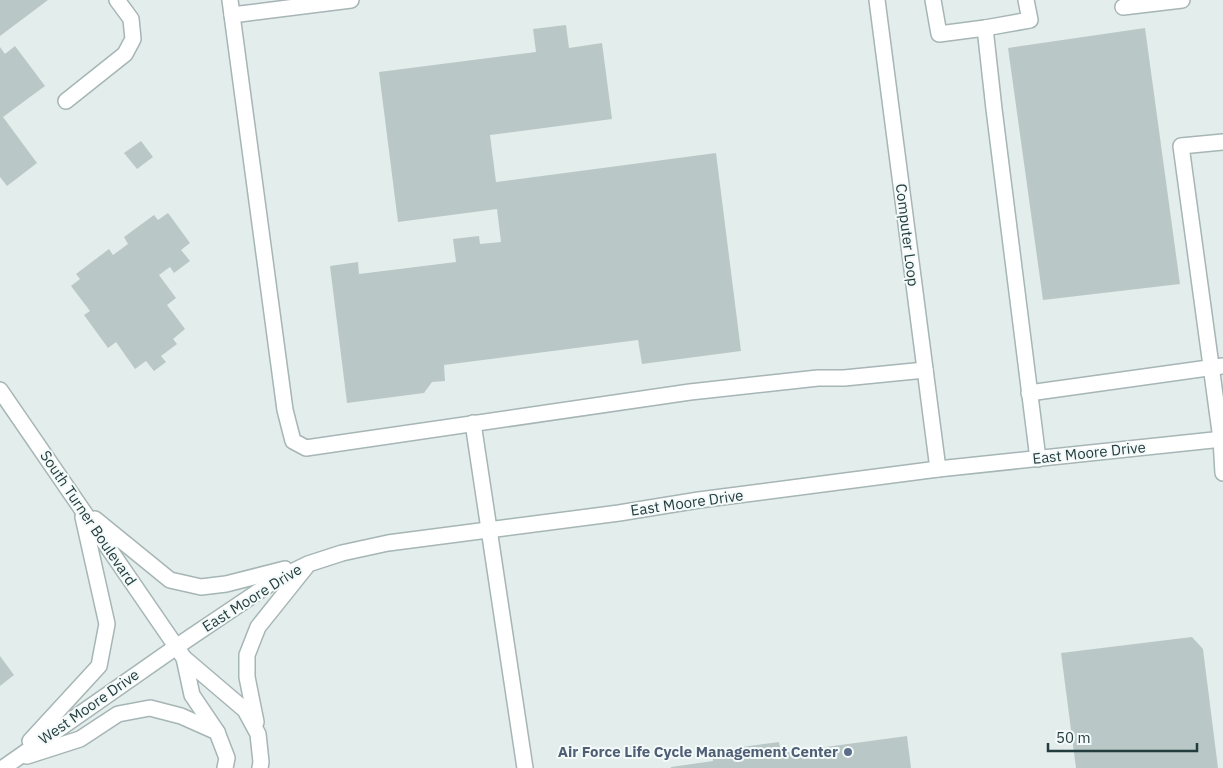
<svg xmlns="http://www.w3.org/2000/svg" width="1223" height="768" font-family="'IBM Plex Sans',sans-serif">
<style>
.building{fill:#b9c8c6}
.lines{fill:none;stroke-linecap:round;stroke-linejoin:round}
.minor-casing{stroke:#a6b5b5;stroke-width:18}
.minor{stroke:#fff;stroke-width:15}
.service-dot{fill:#5c6f8a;stroke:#f4faf9;stroke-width:2}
.labels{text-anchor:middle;stroke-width:4;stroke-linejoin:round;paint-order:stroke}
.street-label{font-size:15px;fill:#233d3f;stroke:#f4faf9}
.service-label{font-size:15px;font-weight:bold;fill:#4e5e75;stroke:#f4faf9;text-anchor:end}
</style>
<rect width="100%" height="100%" fill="#e3edec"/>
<g class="building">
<polygon points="0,0 48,0 0,36"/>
<polygon points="566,25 569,48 602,43 612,119 490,135 496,182 716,153 741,351 642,364 638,340 444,365 445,381 432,382 424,393 347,403 330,266 358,262 359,274 456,262 453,239 479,236 480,244 501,242 497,209 398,222 379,72 536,52 533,29"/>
<polygon points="1145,28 1180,284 1043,300 1008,48"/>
<polygon points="15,46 45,86 3,117 37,163 7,186 0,177 0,47 5,54"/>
<polygon points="141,141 153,157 137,169 124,153"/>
<polygon points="168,213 190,243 181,250 190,261 174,273 170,267 159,275 176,298 167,305 185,329 173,339 177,344 161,356 166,362 154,371 146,361 135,369 116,342 108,348 84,315 90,311 71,286 80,279 76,274 109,249 113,255 128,244 124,237 154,215 158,220"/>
<polygon points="1192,637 1203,649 1218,768 1076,768 1061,653"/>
<polygon points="0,656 14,675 0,686"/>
<polygon points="907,736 911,768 671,768 671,767 713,761 712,751 779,742 781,753"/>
</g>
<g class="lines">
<defs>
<g id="minor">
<polyline points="230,0 285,410 293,441 306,448 690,392 818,378 844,378 925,370"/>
<polyline points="877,0 938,469"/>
<polyline points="933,0 939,34 985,28 1030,20 1026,0"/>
<polyline points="1123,7 1182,0"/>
<polyline points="232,15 351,0"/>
<polyline points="985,28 994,109 1038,459"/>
<polyline points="66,101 125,54 133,39 131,19 117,0"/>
<polyline points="1223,142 1181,146 1221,439 1223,473"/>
<polyline points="0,390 184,658 245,710 258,734 261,762 260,768"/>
<polyline points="1029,393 1223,366"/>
<polyline points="473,423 525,768"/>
<polyline points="95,519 170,580 201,587 226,584 285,569"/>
<polyline points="184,658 192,695 217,732 227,758 225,768"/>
<polyline points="256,722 247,677 247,655 258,627 306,567"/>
<polyline points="30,741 99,666 107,624 83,517"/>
<polyline points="27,756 80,739 118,714 150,708 181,716 217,732"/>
<polyline points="3,768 176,647 277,579 308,564 342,553 388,543 619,513 699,500 938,469 1223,439"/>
</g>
</defs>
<use href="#minor" class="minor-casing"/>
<use href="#minor" class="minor"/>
</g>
<circle class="service-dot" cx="848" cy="752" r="5"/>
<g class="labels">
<g class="street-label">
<text transform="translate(907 235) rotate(83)" y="5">Computer Loop</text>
<text transform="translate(1089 453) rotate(-6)" y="5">East Moore Drive</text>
<text transform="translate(687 503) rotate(-8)" y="5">East Moore Drive</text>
<text transform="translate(88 518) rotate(56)" y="5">South Turner Boulevard</text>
<text transform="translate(252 598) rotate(-32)" y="5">East Moore Drive</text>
<text transform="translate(89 707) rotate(-35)" y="5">West Moore Drive</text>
</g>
<g class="service-label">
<text x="838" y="757">Air Force Life Cycle Management Center</text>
</g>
</g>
<path d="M1048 743v8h149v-8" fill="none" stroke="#233d3f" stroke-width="2.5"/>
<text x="1056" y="743" font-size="15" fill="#233d3f" stroke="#f4faf9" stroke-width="4" paint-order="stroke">50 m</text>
</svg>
